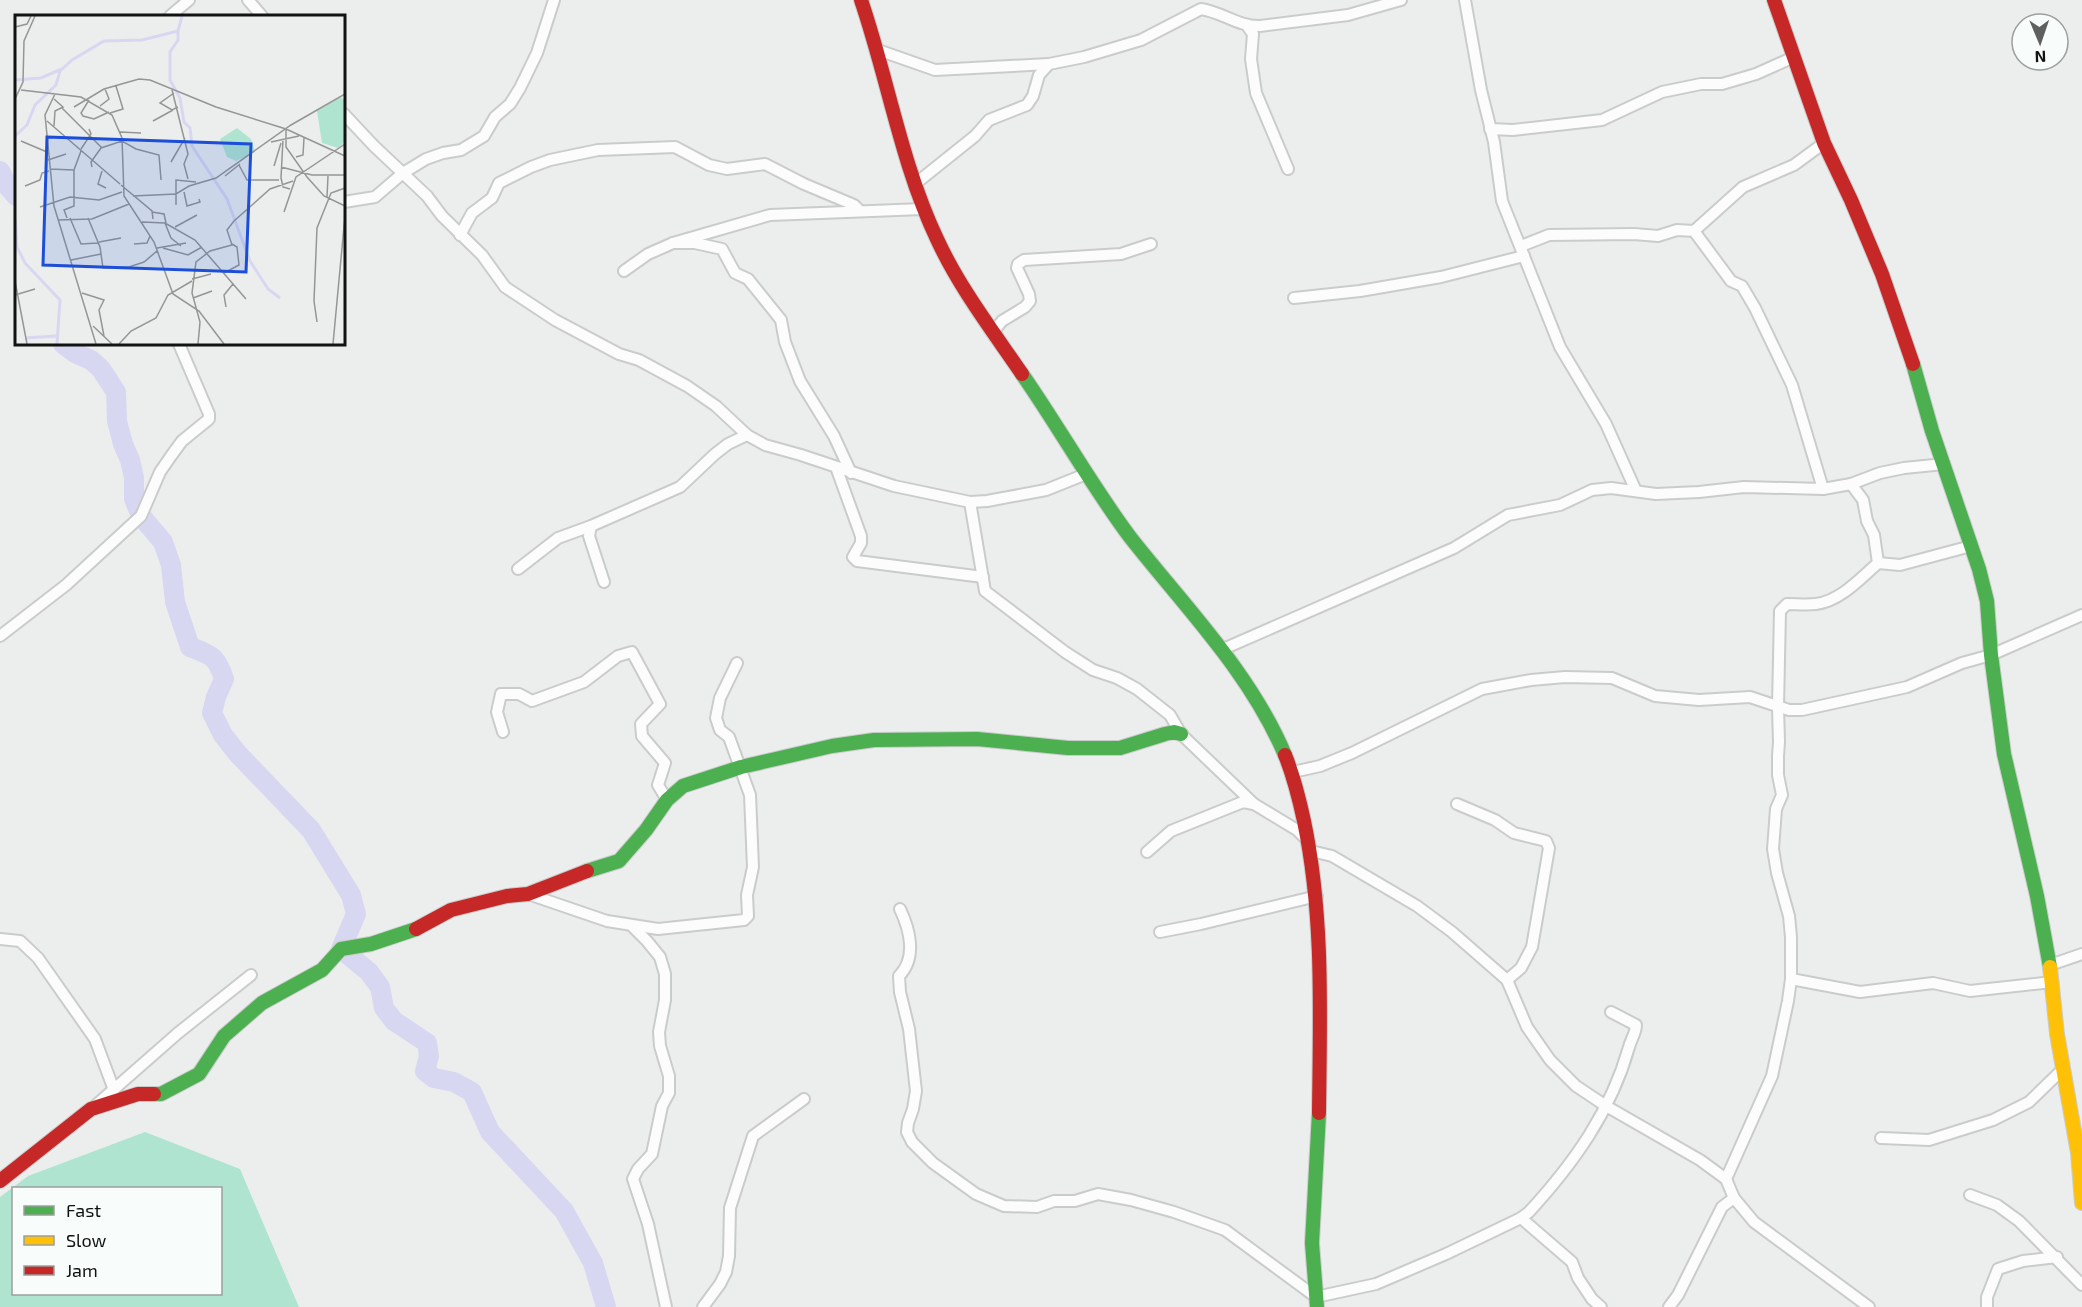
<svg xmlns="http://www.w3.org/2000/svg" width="2082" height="1307" font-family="'Exo 2',sans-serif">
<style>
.green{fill:#afe5d0;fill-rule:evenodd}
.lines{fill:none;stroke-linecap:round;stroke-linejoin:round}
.river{stroke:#d8d7f1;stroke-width:20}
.street-casing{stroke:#cacccb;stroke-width:14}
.fast-casing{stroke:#cacccb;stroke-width:16}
.slow-casing{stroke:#cacccb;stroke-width:16}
.jam-casing{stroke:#cacccb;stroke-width:16}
.street{stroke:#fcfcfc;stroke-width:10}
.fast{stroke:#4caf50;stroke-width:14}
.slow{stroke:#ffc107;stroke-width:14}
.jam{stroke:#c62828;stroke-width:14}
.inset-river{fill:none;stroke:#d8d7f1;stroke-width:3}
.inset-road{fill:none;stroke:#949695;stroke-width:1.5}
.view{fill:#1d4ed8;fill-opacity:0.15;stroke:#1d4ed8;stroke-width:3}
.inset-edge{fill:none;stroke:#111312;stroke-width:3}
</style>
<rect width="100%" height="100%" fill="#eceeed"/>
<path class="green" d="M145,1132l95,37 59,138h-299v-110l28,-21zM14,1188h206v106h-206z"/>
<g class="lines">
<g class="river">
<polyline points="0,171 9,188 16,196"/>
<path d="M63,344l12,9 16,7 10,9 15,23 1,29 6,23 7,16 4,18v21l7,17 22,26 8,23 4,37 15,45c22,8 27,10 34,32l-8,18 -4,16 11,22 15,19 73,76 40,65 5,19 -15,35 28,23 11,15 4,21 10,13 33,22 2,13 -4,15 9,7 20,4 18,10 18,40 74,79 29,52 13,44"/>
</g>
<defs>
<g id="street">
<polyline points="248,0 262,16"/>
<polyline points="1465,0 1481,90 1494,142 1502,201 1560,347 1606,424 1636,491"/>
<polyline points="170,16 189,0"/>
<polyline points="1248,27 1253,34 1251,59 1256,93 1288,169"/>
<polyline points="878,50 935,70 1049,64"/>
<polyline points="344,114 374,146 427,196 442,216 482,255 505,287 555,320 619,354 639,360 687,386 716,406 747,435 765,445 801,455 894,486 970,502 987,501 1046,490 1086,474"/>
<polyline points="1490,129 1513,130 1602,120 1662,92 1701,84 1722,84 1756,74 1794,57"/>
<path d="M915,184l60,-48 14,-16 38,-15 6,-9 6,-21 10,-11 35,-7 57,-17 60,-31c21,3 38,18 59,17l88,-11 53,-15"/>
<polyline points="344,202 375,197 403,173 426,159 443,153 461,150 484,136 495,117 510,104 520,88 537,53 554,0"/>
<polyline points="1694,231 1743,187 1794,165 1824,143"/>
<polyline points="460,235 472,213 492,198 499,183 531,167 550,160 598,150 675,147 709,165 727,169 765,164 804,184 854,205 859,210"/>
<polyline points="673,243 695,243 722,249 735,273 748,279 781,320 785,342 800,381 834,436 851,473"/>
<polyline points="1521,246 1549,235 1634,234 1658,236 1677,230 1694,231 1731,281 1742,286 1755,308 1792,385 1823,489"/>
<polyline points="624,271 648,254 673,243 770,215 923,209"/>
<polyline points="1294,298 1360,291 1441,277 1524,256"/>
<polyline points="994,331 1002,321 1025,307 1030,301 1029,294 1017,268 1018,264 1024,260 1121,254 1151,244"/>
<polyline points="836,467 861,536 861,543 853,557 857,561 983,577"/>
<polyline points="970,502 985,591 1065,652 1093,670 1117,678 1137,689 1170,715 1181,734 1254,804 1297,830 1309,842"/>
<polyline points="591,526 589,536 604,582"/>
<polyline points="1878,563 1900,565 1971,546"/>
<polyline points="518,569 558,538 591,526 680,487 715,454 728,444 747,435"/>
<polyline points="0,636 66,585 141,516 160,472 171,456 182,441 209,419 209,414 179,344"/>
<polyline points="1221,650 1454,548 1508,515 1560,505 1592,490 1611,488 1656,494 1699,492 1744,487 1823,489 1851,484 1880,473 1904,468 1944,464"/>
<polyline points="503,732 497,712 501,694 519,694 532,701 584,682 618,656 632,652 660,704 641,724 642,736 665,763 658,785 667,800"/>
<polyline points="1293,772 1320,766 1352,753 1482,689 1531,680 1565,677 1612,678 1655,696 1699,700 1750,697 1789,710 1802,710 1907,687 1962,663 1991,655 2082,615"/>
<polyline points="1457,804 1495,820 1514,833 1546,841 1549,848 1532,947 1521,968 1507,980"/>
<polyline points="1311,851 1332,856 1417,906 1452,932 1507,980 1527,1027 1550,1060 1576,1086 1606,1106 1700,1160 1726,1179 1734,1198 1754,1222 1869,1307"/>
<polyline points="1147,852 1171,831 1243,802 1254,804"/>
<polyline points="528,894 607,921 658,929 744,920 748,916 747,895 753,867 750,795 729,737 720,730 716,718 720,698 737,663"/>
<path d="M900,909c10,21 17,49 -1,67l1,16 9,37 7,62 -3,18 -5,14 -1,9 5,10 21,21 43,31 28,12 33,1 17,-6h21l23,-7 33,6 43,12 51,18 91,67 60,-13 70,-30 75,-36 8,-6c45,-49 82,-101 100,-165 2,-8 7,-14 7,-22l-25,-13"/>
<polyline points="632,926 647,941 660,957 665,974 665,1000 659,1032 660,1046 669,1076 669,1093 662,1106 652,1154 638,1169 633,1179 648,1224 666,1307"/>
<polyline points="1160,932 1201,924 1317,896"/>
<polyline points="0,939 20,941 38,958 95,1039 114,1090"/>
<polyline points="2050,965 2082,954"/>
<polyline points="1791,979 1860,992 1933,983 1970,991 2052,982"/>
<polyline points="96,1105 178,1033 251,975"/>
<polyline points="1881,1138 1929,1140 1993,1120 2029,1102 2063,1069"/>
<path d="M1726,1179l46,-103 16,-75 3,-22v-42l-2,-21 -12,-43 -4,-24 3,-40 6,-14 -4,-20v-19l1,-14 -1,-35 2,-96 7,-7c10,0 20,1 29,0 24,-3 44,-25 62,-41l-4,-28 -7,-14 -4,-21 -12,-16"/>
<polyline points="1970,1195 1997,1205 2019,1221 2082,1285"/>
<polyline points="1521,1218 1572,1262 1578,1278 1592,1299 1601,1307"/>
<polyline points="703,1307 720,1284 726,1272 729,1256 730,1208 753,1136 804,1099"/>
<polyline points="1669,1307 1678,1295 1722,1207 1734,1198"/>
<polyline points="1987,1307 1987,1297 1998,1269 2023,1261 2057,1257"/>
</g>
<g id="fast">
<polyline points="1913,364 1932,431 1979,569 1987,601 1991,655 2004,754 2037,896 2050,967"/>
<path d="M1022,374c37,53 69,111 108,163 55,70 120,135 155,218"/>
<polyline points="587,871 619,861 646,830 667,800 683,786 741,767 832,746 874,740 977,739 1068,748 1120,748 1165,734 1174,732 1181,734"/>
<polyline points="154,1094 161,1094 199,1074 224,1036 262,1003 322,970 341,949 371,944 416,929"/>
<polyline points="1317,1307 1312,1243 1319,1113"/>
</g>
<polyline id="slow" points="2050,967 2057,1034 2078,1153 2082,1203"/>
<g id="jam">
<path d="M861,0c27,79 40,163 76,239 22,48 55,91 85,135"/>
<polyline points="1774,0 1824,143 1851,200 1882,274 1913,364"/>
<path d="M1285,755c9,22 14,43 19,66 20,96 16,194 15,292"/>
<polyline points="416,929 451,910 507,896 528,894 587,871"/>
<polyline points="0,1181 91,1109 138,1094 154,1094"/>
</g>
</defs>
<use href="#street" class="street-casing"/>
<use href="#fast" class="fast-casing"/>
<use href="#slow" class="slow-casing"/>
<use href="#jam" class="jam-casing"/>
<use href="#street" class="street"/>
<use href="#fast" class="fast"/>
<use href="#slow" class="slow"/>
<use href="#jam" class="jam"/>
</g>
<g transform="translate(15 15)">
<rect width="330" height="330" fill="#eceeed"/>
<path d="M325,83l5,1v43l-7,6 -16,-5 -5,-32zM222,113l14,11 4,13 -19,9 -9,-4 -7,-18z" fill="#afe5d0"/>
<path class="inset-river" d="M163,16v9l-8,12v28l10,18 4,24 6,6 2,18 35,53 23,62 18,28 12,9M0,65l26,-2 23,-10M0,121l12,-11 8,-20 21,-20 4,-14 12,-11 32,-19 38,-1 36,-9 4,-15M0,204l2,28 8,16 35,37 -3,44M10,323l31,-2"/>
<path class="inset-road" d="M0,12l12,-3 4,-8M6,75l60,7 31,18 10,23 2,58 30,46 19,52 26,17 25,33M157,75l16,64 -4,10 4,15M159,78l-14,10 12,7 6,-3M40,79l-10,21 9,91 42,138M0,84l8,-17 1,-41 11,-25M74,85l-8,13 2,3 11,3 15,-7M85,91l9,-7 -4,-10M59,92l30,-18 35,-10 11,1 66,27 70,22 59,27M47,93l40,40M95,98l13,-4 -7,-23M32,106l73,63M138,106l20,-11M39,111l1,-15 8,-4 -9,-8M271,115v17l21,30 17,19 21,10M105,117l21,1M268,124l-2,39 2,9 7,2M6,126l26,11M256,127l28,-6M66,134l10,-15 -2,-5M281,142l7,-2 1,-17M33,145l18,-6M156,147l14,-24M224,150l8,15h32M259,151l7,-23M77,152l-1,-5 10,-14 21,-7 14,8 23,6 2,25M266,152l31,8h33M35,154l24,1M87,156l-4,13 8,4M210,161l15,-12M106,170l31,26 1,8M10,171l15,-6 2,-7 7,-2M169,177l3,14 13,-4 -1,-3M118,181l43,-2 13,-8 27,-8 75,-53 54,-31M312,182l1,-21M161,190v-25l20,2M25,192l30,-10 29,3 23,-8M137,197l12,2 2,9M269,197l12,-35 49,-33M52,203l-3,-8 10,-4v-36l7,-19M55,203l11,26 17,-1M73,203l12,29 3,21 26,-1 15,-5 13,-11M43,205l34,-1 37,-15M127,207l23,1 30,17 51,59M150,208l6,15 10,8M160,212l22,-12M84,227l22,-4M119,229l13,-1 3,-7M142,233l29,-5M148,233l25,7 14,-8M56,245l30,-6M209,258l15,-8 -2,-18 -5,-3M177,264l19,-5M0,266l12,63M67,278l22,7 -5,10 5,26M0,280l20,-6M178,283l19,-7M211,292l-2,-12 9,-11M302,307l-3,-21 3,-73 14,-35 14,-5M78,311l19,18M104,329l12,-13 25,-13 12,-23 24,-14M183,329l2,-22 -8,-29 4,-31 14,-11 22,-6 -5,-15 7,-9 36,-32 23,-8M318,329l12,-128"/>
<path class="view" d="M32,122l204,7 -5,128 -203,-7z"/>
<rect width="330" height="330" class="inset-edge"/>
</g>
<rect x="12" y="1187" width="210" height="108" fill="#f8fcfa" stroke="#9c9f9d" stroke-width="1.5"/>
<rect x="24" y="1206" width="30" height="9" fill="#4caf50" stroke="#9c9f9d" stroke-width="1.5"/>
<text x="66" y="1217" font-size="18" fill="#111312">Fast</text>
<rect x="24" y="1236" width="30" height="9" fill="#ffc107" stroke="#9c9f9d" stroke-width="1.5"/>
<text x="66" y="1247" font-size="18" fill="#111312">Slow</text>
<rect x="24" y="1266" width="30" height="9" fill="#c62828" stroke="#9c9f9d" stroke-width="1.5"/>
<text x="66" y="1277" font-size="18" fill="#111312">Jam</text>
<g transform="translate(2040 42) rotate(178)"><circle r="28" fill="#f8fcfa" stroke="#9c9f9d" stroke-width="1.5"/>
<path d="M0-4.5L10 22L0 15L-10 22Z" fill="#5e605f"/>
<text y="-9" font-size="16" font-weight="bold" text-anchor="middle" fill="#111312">N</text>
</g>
</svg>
